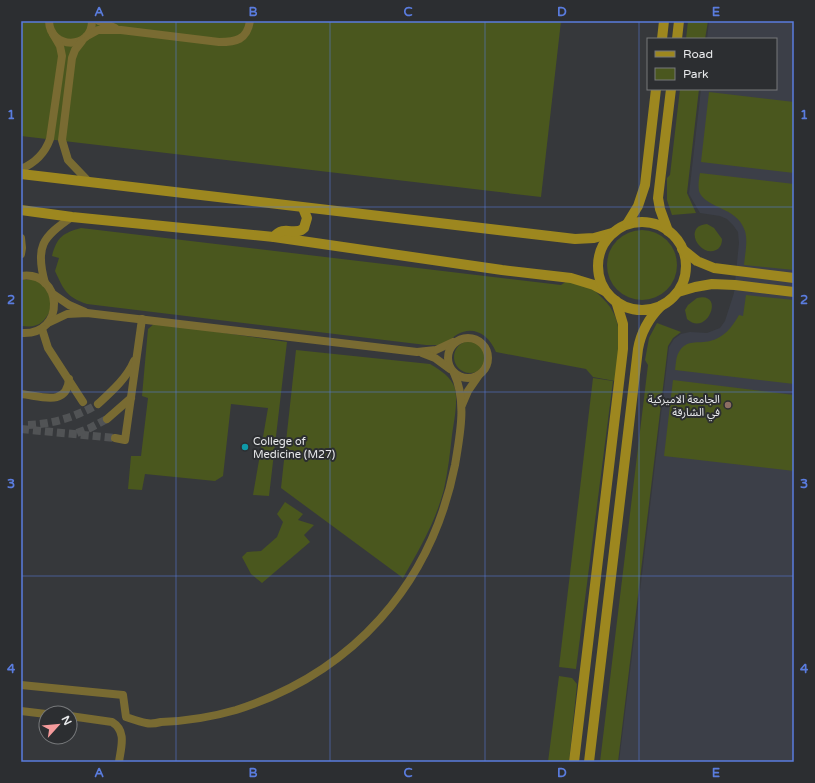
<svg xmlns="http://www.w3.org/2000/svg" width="815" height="783" font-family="'Varela Round','Noto Sans Arabic',sans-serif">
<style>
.built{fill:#3c3f48}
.green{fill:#4a571e}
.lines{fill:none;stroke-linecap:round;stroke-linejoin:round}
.street-tunnel{stroke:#515355;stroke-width:8;stroke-dasharray:8 4;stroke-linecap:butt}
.street{stroke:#796b32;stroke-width:8}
.secondary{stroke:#9d871f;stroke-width:10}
.grid{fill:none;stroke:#5a7cde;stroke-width:1;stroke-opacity:0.55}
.education-dot{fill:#8d6e63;stroke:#2c2e31;stroke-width:1.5}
.culture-dot{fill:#0f9aa8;stroke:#2c2e31;stroke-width:1.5}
.labels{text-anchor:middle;stroke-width:4;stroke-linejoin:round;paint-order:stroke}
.poi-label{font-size:11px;fill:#e8e9eb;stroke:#2c2e31;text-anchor:end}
.neatline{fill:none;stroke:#5a7cde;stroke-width:1.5}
.grid-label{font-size:13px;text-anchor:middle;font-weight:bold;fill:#5a7cde}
</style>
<rect width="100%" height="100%" fill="#36383b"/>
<polygon class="built" points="709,21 794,21 794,762 619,762 643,566 669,347 674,339 681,334 690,332 707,333 720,328 725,321 734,293 739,243 738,232 733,225 727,219 720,216 700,213 689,194 701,89 776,89 776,39 707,39"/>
<g class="green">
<polygon points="21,21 561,21 541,197 21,136"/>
<polygon points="688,21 708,21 705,39 686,39"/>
<polygon points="680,89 699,89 687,193 696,213 672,215 667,200 667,178 670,175"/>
<polygon points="709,92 794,102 794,173 701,162"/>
<path d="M700,173l94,11v86l-50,-5c1,-11 4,-24 1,-34 -8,-25 -40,-22 -46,-40 -1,-6 0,-13 1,-18z"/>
<path d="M707,224l7,4 8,11c0,5 -2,9 -6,11 -16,8 -34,-24 -9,-26z"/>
<path d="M81,228l480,57 6,-4c7,3 17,4 24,7 6,4 11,10 16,15 19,23 11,50 8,78l-22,-4 -7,-8 -90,-17c-10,-25 -34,-29 -50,-7h-20l-339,-41c-21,-7 -23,-14 -32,-33l4,-13 -7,-2c5,-19 11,-23 29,-28z"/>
<circle cx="642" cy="265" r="35"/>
<path d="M21,280h15l13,10 3,18c-9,15 -12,20 -31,18z"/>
<path d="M746,295l48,5v84l-119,-14c1,-6 1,-14 4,-18 7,-13 19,-8 31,-11 14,-3 22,-14 29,-26l4,1z"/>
<path d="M697,298c29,-7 10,40 -10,21l-2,-9 3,-5z"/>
<polygon points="155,323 287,342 269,496 253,495 268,408 231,404 223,476 215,481 145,474 142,490 128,489 131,456 141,456 148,398 142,396 148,329"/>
<polygon points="657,323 681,332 673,338 668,346 618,762 600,762 648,365 645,360 649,338"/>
<circle cx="470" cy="357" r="16"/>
<path d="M296,350l134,14c10,6 22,13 25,25 3,14 -1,32 -3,46 -2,18 -4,36 -8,54 -8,32 -25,61 -41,89l-122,-90z"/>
<polygon points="593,378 613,381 576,669 559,667"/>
<polygon points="673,380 794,395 794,471 664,456"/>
<polygon points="285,502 303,514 298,520 314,525 304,535 310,542 262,583 251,574 242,557 247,552 261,551 277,537 283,522 277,514"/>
<polygon points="559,676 572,678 577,684 569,762 548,762"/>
</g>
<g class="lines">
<g class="street-tunnel">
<path d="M28,425c25,-1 48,-8 70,-21"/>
<polyline points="21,429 115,438"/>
<polyline points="77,433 90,428 107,419"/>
</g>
<g class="street">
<path d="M49,21c1,29 43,29 43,0"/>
<polyline points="99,21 115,28"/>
<path d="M87,36l11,-6h23l98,12c17,0 28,-2 31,-21"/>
<polyline points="82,41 75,50 72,58 62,140 68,160 89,182"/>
<path d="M21,169c14,-6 24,-16 29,-30l12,-83 -2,-10 -7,-12"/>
<polyline points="21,238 22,248 21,254"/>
<path d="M21,276c42,-6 46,60 0,57"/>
<path d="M45,283c-10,-36 -3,-46 27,-66"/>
<polyline points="53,294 69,305 85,312"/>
<polyline points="48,323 67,314 87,313 417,352 436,350 453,342"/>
<polyline points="42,329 48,348 83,402"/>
<circle cx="468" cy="358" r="20"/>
<polyline points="422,353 435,358 450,369"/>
<path d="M21,394c20,2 46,13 48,-15"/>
<path d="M98,404c13,-12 29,-26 36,-43"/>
<polyline points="462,405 468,391 479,375"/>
<polyline points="107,419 131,398"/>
<polyline points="115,438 125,440 142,319"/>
<path d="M21,685l102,10 3,22c6,2 14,5 20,6 5,1 11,0 15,-1 26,-1 51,-5 75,-12 116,-37 195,-124 219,-245 5,-30 12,-64 -1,-92"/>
<polyline points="21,711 46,714"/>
<path d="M70,716l42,6c15,9 9,25 7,40"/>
</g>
<g class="secondary">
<polyline points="662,39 664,21"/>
<polyline points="677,39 679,21"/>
<polyline points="21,174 575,239 594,238 612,233"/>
<polyline points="21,210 72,217 274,237 502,270 571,278 594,285 605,291"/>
<circle cx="642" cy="266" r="44"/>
<polyline points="627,224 638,206 645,185 656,89"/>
<polyline points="668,231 660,209 658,198 671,89"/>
<path d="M274,237c10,-13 21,0 30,-9l3,-10 -4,-10"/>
<polyline points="682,249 697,261 714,268 794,278"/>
<polyline points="678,292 695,287 712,284 735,285 794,292"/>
<polyline points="574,762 623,349 623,324 616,301"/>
<path d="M589,762l49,-413c3,-17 10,-30 23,-43"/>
</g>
</g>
<path class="grid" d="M176,21v741M330,21v741M485,21v741M639,21v741M21,207h773M21,392h773M21,576h773"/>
<circle class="education-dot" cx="728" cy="405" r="4"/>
<circle class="culture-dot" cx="245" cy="447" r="4"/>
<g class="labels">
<g class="poi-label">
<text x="720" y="403">الجامعة الاميركية<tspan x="720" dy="13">في الشارقة</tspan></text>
<text x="253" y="445" text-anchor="start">College of<tspan x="253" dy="13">Medicine (M27)</tspan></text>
</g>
</g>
<rect width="815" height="783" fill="none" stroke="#2c2e31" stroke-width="44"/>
<rect x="647" y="38" width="130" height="52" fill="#2c2e31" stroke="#77797b"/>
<rect x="655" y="51" width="20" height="6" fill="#9d871f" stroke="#77797b"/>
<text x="683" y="58" font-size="12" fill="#e8e9eb">Road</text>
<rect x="655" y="68" width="20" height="12" fill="#4a571e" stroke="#77797b"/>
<text x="683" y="78" font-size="12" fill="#e8e9eb">Park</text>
<g transform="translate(58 725) rotate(63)"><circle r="19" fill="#2c2e31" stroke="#77797b"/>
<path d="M0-3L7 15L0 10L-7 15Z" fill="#f59b9c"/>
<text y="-6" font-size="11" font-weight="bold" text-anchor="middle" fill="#e8e9eb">N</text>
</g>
<rect x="22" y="22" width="771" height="739" class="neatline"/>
<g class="grid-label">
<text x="99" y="16">A</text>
<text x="253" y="16">B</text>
<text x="408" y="16">C</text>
<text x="562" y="16">D</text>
<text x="716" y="16">E</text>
<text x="11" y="119">1</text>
<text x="804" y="119">1</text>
<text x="11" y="304">2</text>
<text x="804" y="304">2</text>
<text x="11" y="488">3</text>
<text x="804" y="488">3</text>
<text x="11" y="673">4</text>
<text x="804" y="673">4</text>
<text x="99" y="777">A</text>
<text x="253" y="777">B</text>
<text x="408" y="777">C</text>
<text x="562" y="777">D</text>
<text x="716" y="777">E</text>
</g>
</svg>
